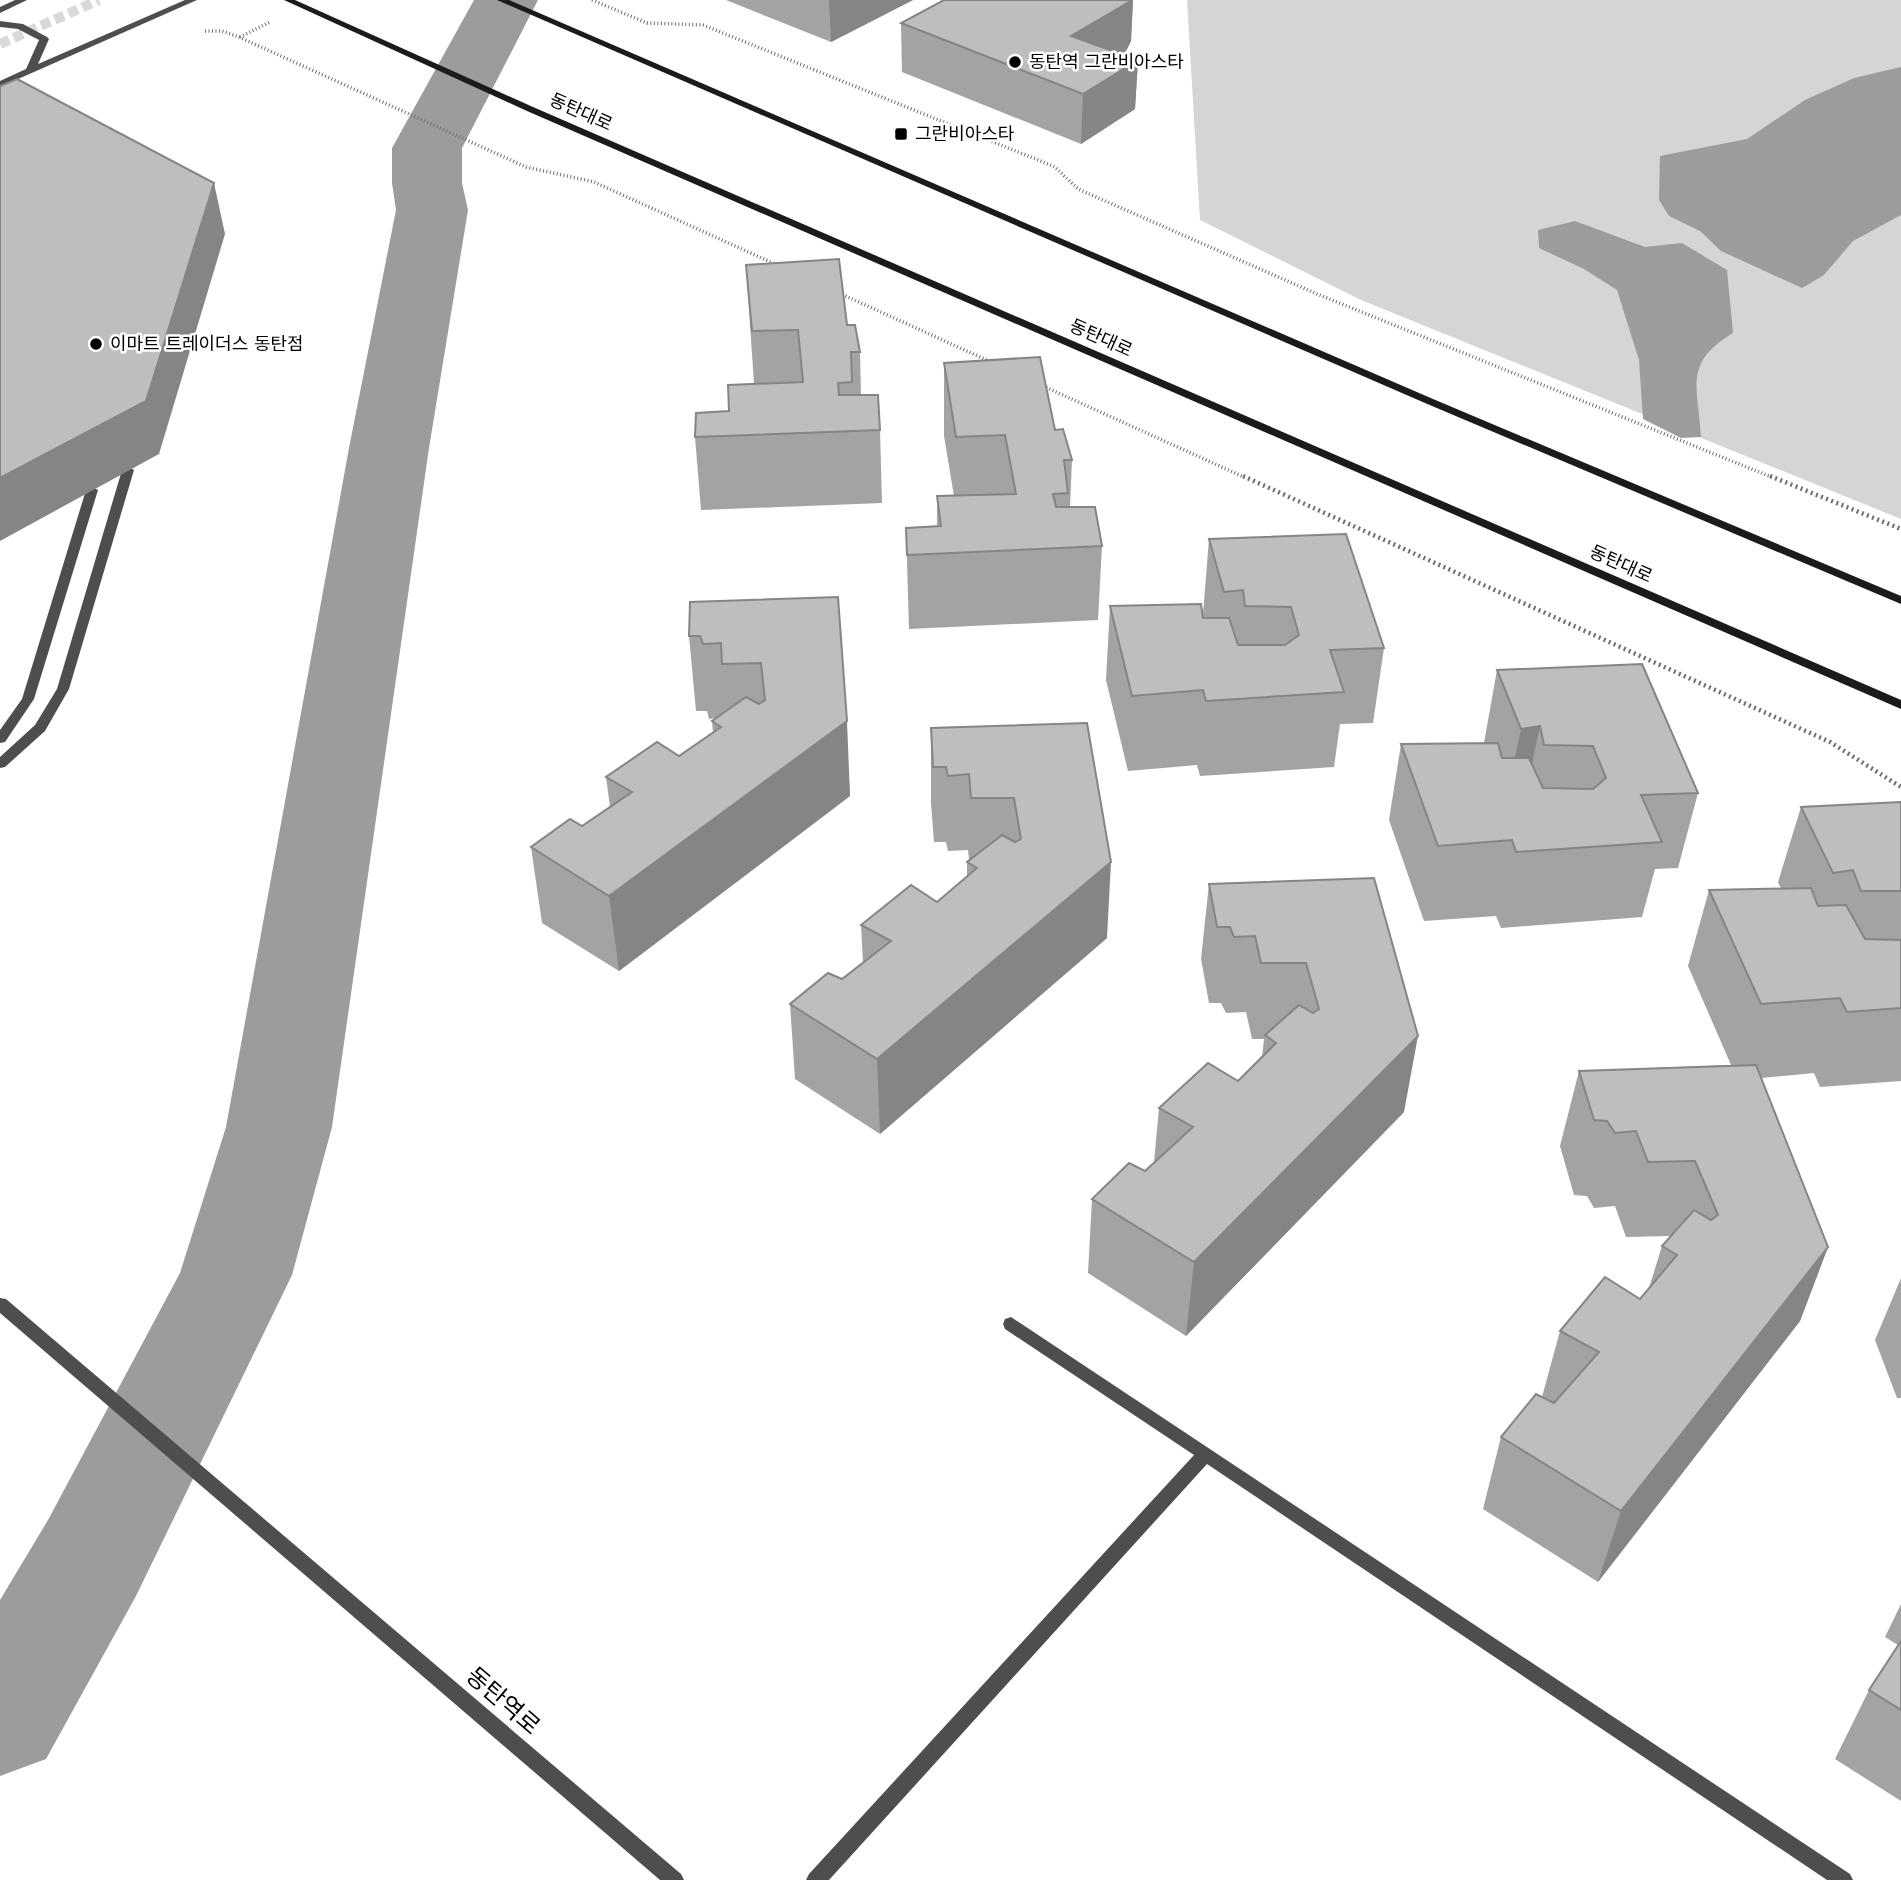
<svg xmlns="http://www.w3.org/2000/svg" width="1901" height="1880" font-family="'DejaVu Sans','Noto Sans KR',sans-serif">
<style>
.green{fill:#d5d5d5}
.water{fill:#9c9c9c}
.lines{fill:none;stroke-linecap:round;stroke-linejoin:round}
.river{fill:#9c9c9c;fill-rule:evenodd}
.tertiary-tunnel{stroke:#d9d9d9;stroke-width:10;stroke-dasharray:10 5;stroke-linecap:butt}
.path-far1{stroke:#707070;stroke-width:3.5;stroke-dasharray:1 2.5;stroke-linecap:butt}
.path{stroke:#707070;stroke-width:4.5;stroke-dasharray:2 3.5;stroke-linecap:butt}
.service{fill:#4e4e4e;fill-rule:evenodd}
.minor{fill:#4e4e4e;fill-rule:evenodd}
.tertiary{fill:#4e4e4e;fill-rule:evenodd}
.secondary{fill:#1b1b1b;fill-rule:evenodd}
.wall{fill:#a3a3a3}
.shaded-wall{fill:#858585}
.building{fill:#bebebe;stroke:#858585;stroke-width:2}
.poi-dot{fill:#000;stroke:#fff;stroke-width:2.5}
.labels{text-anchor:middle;stroke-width:5;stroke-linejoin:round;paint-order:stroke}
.far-poi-label{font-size:18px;fill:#000;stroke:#fff;text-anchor:start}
.far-street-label{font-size:18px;fill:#000;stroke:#fff}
.near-street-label{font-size:24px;fill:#000;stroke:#fff}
</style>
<rect width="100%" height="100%" fill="#fff"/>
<polygon class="green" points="1187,0 1901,0 1901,519 1361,300 1200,220"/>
<g class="water">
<polygon points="1901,67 1901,215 1853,241 1824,275 1802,288 1721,251 1700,231 1669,216 1659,200 1660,156 1747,139 1805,100 1854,78"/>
<path d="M1575,221l70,26 37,-4 45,27 6,63c-50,30 -35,53 -32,104l-20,1 -38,-19 -4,-59 -22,-70 -33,-21 -45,-21 -1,-18z"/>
<polygon points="88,1499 134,1540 0,1776 0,1648"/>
</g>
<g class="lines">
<polygon class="river" points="474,0 538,0 462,148 462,183 468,210 429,448 332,1127 292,1275 136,1596 46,1759 0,1776 0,1600 48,1520 180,1273 226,1127 349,448 396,210 392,183 392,148"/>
<polyline class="tertiary-tunnel" points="0,44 99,0"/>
<g class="path-far1">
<polyline points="592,0 647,23 703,25 1043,162 1055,167 1078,189 1317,294 1774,478"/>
<polyline points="205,31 222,31 239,37 526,167 594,182 777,265"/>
<polyline points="240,37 270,22"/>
<polyline points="839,293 991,362"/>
<polyline points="1043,386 1246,478"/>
</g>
<g class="path">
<polyline points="1243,476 1830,742 1901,787"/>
<polyline points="1770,476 1901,529"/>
</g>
<g class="service">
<polygon points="128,467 134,470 69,689 45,731 5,767 0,768 0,757 35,725 57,689 122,470"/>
<polygon points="92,487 98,490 34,699 5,742 0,743 0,730 22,699 86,490"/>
</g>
<polygon class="minor" points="1011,1317 1850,1874 1853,1880 1827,1880 1207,1464 829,1880 806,1880 809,1874 1194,1455 1005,1329 1003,1324 1005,1319"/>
<g class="tertiary">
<polygon points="15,0 27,0 0,13 0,7"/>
<polygon points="185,0 197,0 0,87 0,81 26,69 39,40 18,29 0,27 0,21 23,24 47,37 49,39 38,64"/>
<polygon points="0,1298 6,1299 681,1874 684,1880 660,1880 0,1313"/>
</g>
<g class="secondary">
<polygon points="284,0 295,0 533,107 1901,700 1901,709 527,111"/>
<polygon points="497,0 509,0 1433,399 1901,596 1901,604 1425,403"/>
</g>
</g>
<g class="wall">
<polygon points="726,0 913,0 831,42"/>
<polygon points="944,0 1133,0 1131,41 1126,51 1121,54 1138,60 1135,109 1081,144 902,72 901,23"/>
<polygon points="746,265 847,325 860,352 861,395 880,430 882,503 701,510 695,437 729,411 754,384"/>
<polygon points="944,363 1055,430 1072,460 1070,507 1102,546 1098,620 909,629 906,528 937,526 937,496 954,496 944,436"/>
<polygon points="1209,539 1384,648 1373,723 1340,724 1334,767 1200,776 1197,765 1128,771 1106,680 1110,606 1203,614"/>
<polygon points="838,597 850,796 619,971 542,923 531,847 582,826 610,807 606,777 679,756 713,733 712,721 716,718 709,719 707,711 696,711 689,636"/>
<polygon points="1497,670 1698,793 1678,868 1655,869 1642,917 1501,928 1496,916 1424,921 1389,820 1401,744 1484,743"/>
<polygon points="1087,723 1107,938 880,1134 795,1079 790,1004 842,979 863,963 861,925 937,902 967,877 967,862 969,860 968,850 948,851 946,842 934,842 931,803 931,728"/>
<polygon points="1901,802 1901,1081 1820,1087 1814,1073 1761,1078 1828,1247 1800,1321 1598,1582 1483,1509 1501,1437 1542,1397 1560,1331 1640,1299 1649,1288 1662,1246 1671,1236 1626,1237 1615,1206 1594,1208 1587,1196 1574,1195 1560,1146 1579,1071 1731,1065 1688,966 1709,890 1781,889 1778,882 1801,807"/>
<polygon points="1374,878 1404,1112 1186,1336 1088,1273 1092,1199 1145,1171 1154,1162 1159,1108 1238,1081 1262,1057 1264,1039 1252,1039 1246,1012 1226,1013 1221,1003 1209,1003 1201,959 1209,884"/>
<polygon points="1901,1278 1901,1398 1897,1398 1875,1340"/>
<polygon points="1901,1604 1901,1801 1835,1759 1869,1690 1898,1645 1885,1637"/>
</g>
<g class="shaded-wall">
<polygon points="829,0 913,0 831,42"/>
<polygon points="1130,0 1133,0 1131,41 1126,51 1069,85 1071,36"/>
<polygon points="1138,60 1135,109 1081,144 1083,94"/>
<polygon points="214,183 225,234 159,454 0,541 0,478"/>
<polygon points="847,721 850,796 619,971 609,896"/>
<polygon points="1540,726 1524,801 1505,804 1521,729"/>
<polygon points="1111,862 1107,938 880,1134 877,1059"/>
<polygon points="1418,1036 1404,1112 1186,1336 1194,1262"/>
<polygon points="1828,1247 1800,1321 1598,1582 1621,1511"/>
</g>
<g class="building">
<polygon points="944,0 1130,0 1129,2 1071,36 1138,60 1083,94 901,23"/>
<polygon points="17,79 214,183 146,401 0,478 0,86"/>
<polygon points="839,259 847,325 855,325 860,352 851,352 852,382 838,383 839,395 878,395 880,430 695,437 696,413 729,411 728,385 803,382 798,330 752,331 746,265"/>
<polygon points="1040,357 1055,430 1063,429 1072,460 1064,460 1068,493 1053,494 1056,507 1095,507 1102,546 907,555 906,528 941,526 937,496 1016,494 1005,435 956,437 944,363"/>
<polygon points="1346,534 1384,648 1330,650 1344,692 1206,701 1203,690 1132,696 1110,606 1201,604 1203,618 1229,618 1238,645 1285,645 1299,635 1291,607 1245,606 1243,590 1224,592 1209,539"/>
<polygon points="838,597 847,721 609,896 531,847 570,819 582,826 632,792 606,777 657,742 679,756 721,727 712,721 746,697 759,704 765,700 761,663 722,664 721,643 703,644 700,636 689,636 690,602"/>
<polygon points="1642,664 1698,793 1641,795 1662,842 1516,852 1512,840 1438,846 1401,744 1498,743 1502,758 1529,758 1543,788 1593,789 1606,778 1593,746 1544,745 1540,726 1521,729 1497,670"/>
<polygon points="1087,723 1111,862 877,1059 790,1004 828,973 842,979 891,941 861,925 911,885 937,902 977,868 967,862 1002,835 1015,842 1021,839 1014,798 971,798 969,774 948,776 946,767 933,767 931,728"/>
<polygon points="1901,802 1901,891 1861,891 1853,870 1833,873 1801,807"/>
<polygon points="1374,878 1418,1036 1194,1262 1092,1199 1129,1163 1145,1171 1193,1127 1159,1108 1208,1063 1238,1081 1276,1043 1265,1035 1299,1005 1313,1013 1319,1009 1306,963 1261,963 1255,936 1234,937 1230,927 1217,927 1209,884"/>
<polygon points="1811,888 1818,906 1846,905 1865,939 1901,940 1901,1008 1847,1012 1840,998 1761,1004 1709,890"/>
<polygon points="1756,1065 1828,1247 1621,1511 1501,1437 1536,1394 1554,1403 1599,1352 1560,1331 1605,1277 1640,1299 1677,1255 1662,1246 1694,1210 1711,1220 1718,1215 1695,1161 1648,1162 1636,1131 1615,1133 1607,1121 1594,1120 1579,1071"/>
<polygon points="1901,1641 1901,1710 1869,1690"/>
</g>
<g class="poi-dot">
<circle cx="1015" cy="62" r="7"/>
<rect x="894" y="127" width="14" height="14" rx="3.5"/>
<circle cx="96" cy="344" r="7"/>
</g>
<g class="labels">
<g class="far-poi-label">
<text x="1029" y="68">동탄역 그란비아스타</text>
<text x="915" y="140">그란비아스타</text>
<text x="110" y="350">이마트 트레이더스 동탄점</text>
</g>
<g class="far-street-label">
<text transform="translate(581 112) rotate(24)" y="6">동탄대로</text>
<text transform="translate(1101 338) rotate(24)" y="6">동탄대로</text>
<text transform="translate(1621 564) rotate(24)" y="6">동탄대로</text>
</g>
<g class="near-street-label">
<text transform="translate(503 1701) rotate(41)" y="8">동탄역로</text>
</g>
</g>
</svg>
